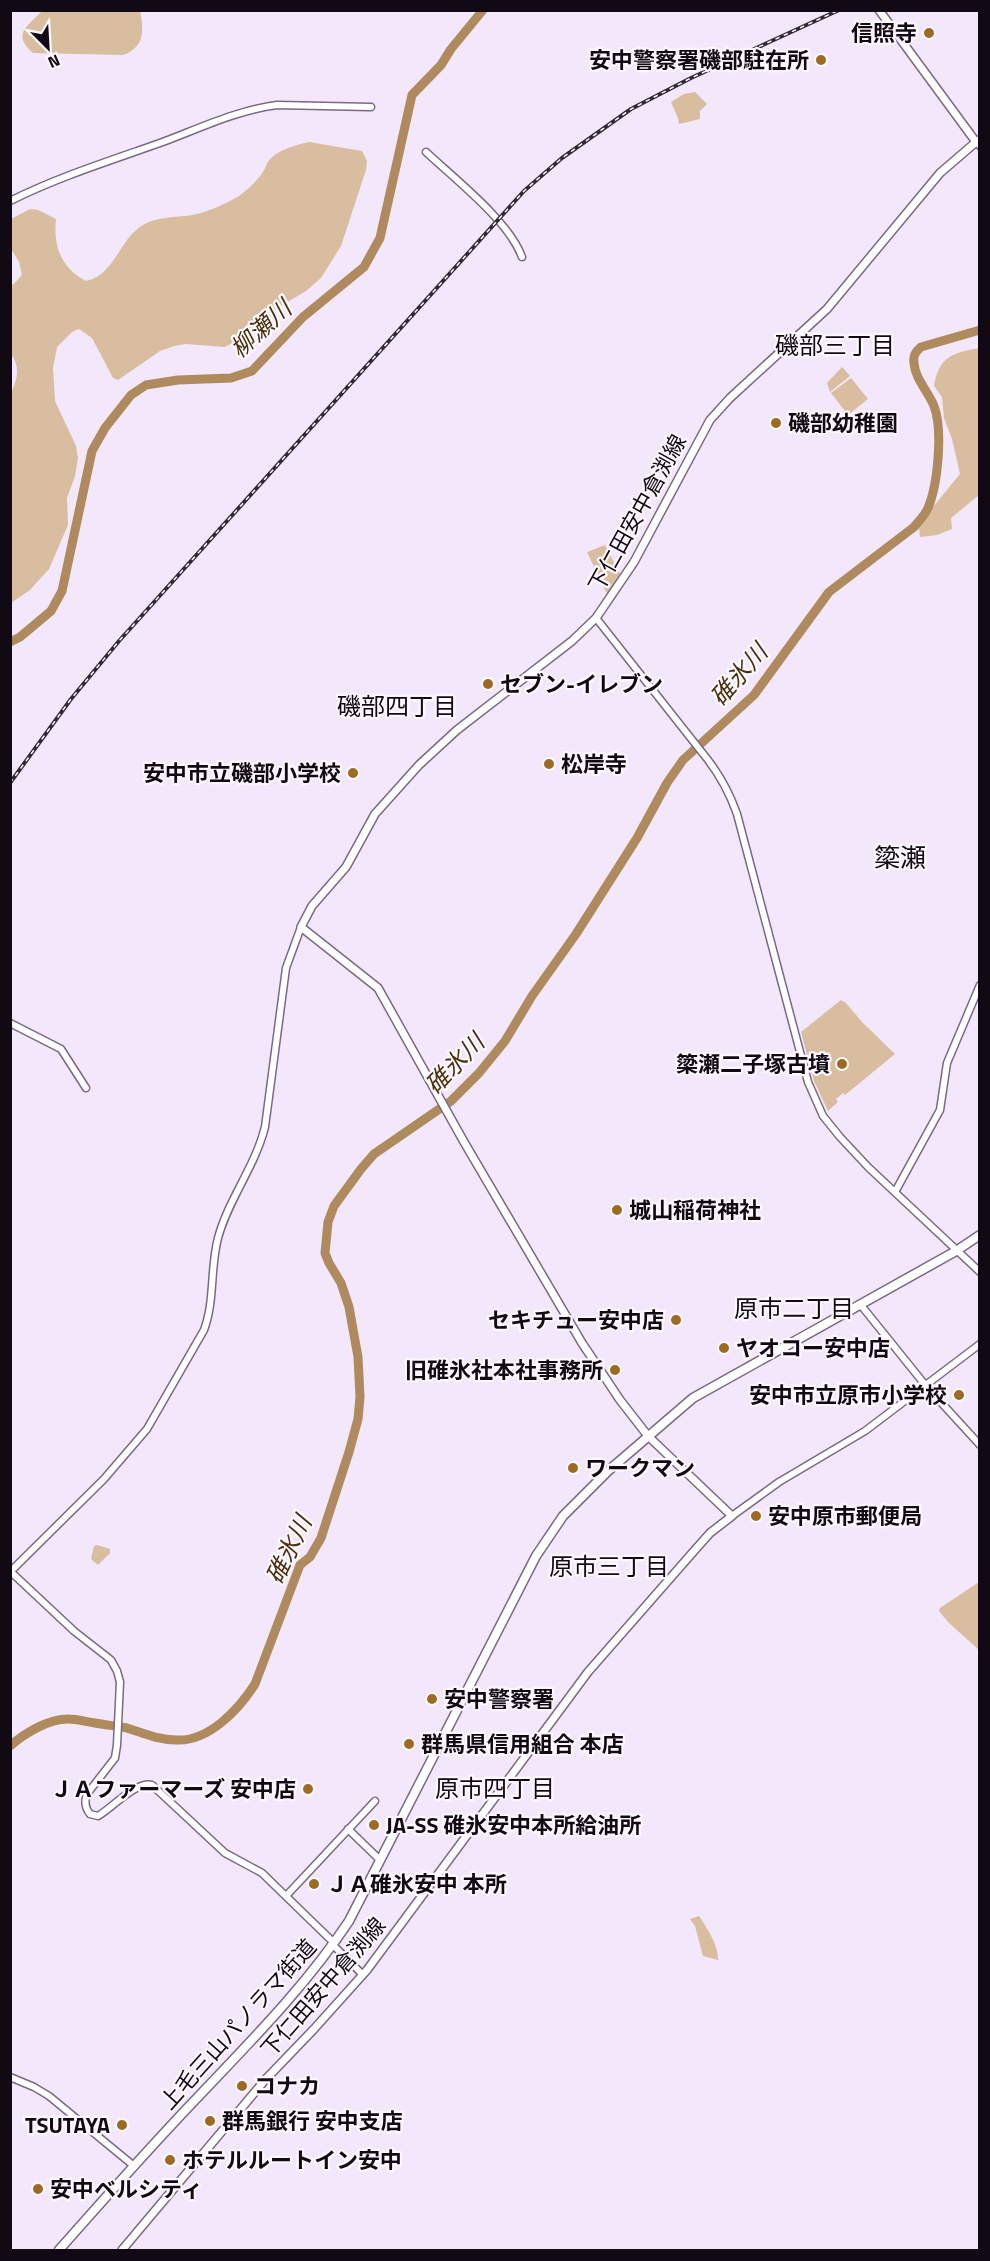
<svg xmlns="http://www.w3.org/2000/svg" width="990" height="2261" font-family="'Titillium Web','Noto Sans JP',sans-serif">
<style>
.green{fill:#d8be9e}
.lines{fill:none;stroke-linecap:round;stroke-linejoin:round}
.river{stroke:#af8a5c;stroke-width:9}
.secondary-casing{stroke:#7a6986;stroke-width:9}
.primary-casing{stroke:#7a6986;stroke-width:10}
.highway-casing{stroke:#7a6986;stroke-width:11}
.secondary{stroke:#fff;stroke-width:6}
.primary{stroke:#fff;stroke-width:7}
.highway{stroke:#fff;stroke-width:8}
.rail-casing{stroke:#312935;stroke-width:4}
.rail{stroke:#fcf8fe;stroke-width:1.5;stroke-dasharray:4.5;stroke-linecap:butt}
.poi-dot{fill:#9d6b20;stroke:#fcf8fe;stroke-width:2}
.labels{text-anchor:middle;stroke-width:4.5;stroke-linejoin:round;paint-order:stroke}
.poi-label{font-size:22px;font-weight:bold;fill:#110a15;stroke:#fcf8fe;text-anchor:start}
.street-label{font-size:22px;fill:#110a15;stroke:#fcf8fe}
.water-label{font-size:24px;font-style:italic;fill:#4b310a;stroke:#fcf8fe}
.neighbourhood-label{font-size:24px;fill:#110a15;stroke:#fcf8fe}
.quarter-label{font-size:26px;fill:#110a15;stroke:#fcf8fe}
</style>
<rect width="100%" height="100%" fill="#f2e7fb"/>
<g class="green">
<path d="M140,10c4,21 5,37 -17,45l-90,-2c-22,-19 -5,-27 9,-42z"/>
<polygon points="695,92 707,104 700,111 700,119 679,124 678,118 671,102 684,94"/>
<path d="M309,142l53,9 5,10 -1,9 -25,76 -20,32 -15,13 -37,22 -22,24 -23,10 -38,-3 -12,2 -14,5 -42,29 -5,-2 -21,-40 -13,-9 -7,3 -15,15 -4,21 2,33 21,45 2,12 -3,18 -8,22 1,27 -19,44 -19,21 -19,13 -1,-208c7,-14 11,-28 1,-41l-1,-66 12,-13 -3,-13 -8,-13v-30l19,-10 8,1 18,9c-3,27 5,49 30,62 29,-6 33,-42 57,-56 15,-9 32,-7 49,-10 16,-3 33,-11 47,-19 8,-5 20,-17 25,-26 2,-3 2,-6 4,-8 8,-12 28,-17 41,-20z"/>
<path d="M979,348v147l-28,23 1,11 -15,6 -17,2 -1,-9 9,-15 32,-39 -8,-35 -8,-21 -2,-21 -8,-11c5,-30 19,-33 45,-38z"/>
<polygon points="842,367 850,376 830,392 827,383"/>
<polygon points="851,378 868,399 848,415 831,393"/>
<polygon points="605,545 620,574 607,594 587,552"/>
<polygon points="841,1000 846,1003 862,1022 895,1054 845,1095 843,1093 836,1099 838,1102 828,1111 814,1081 801,1032"/>
<polygon points="97,1545 110,1549 110,1553 98,1565 91,1559 94,1546"/>
<polygon points="979,1582 980,1582 979,1650 948,1622 939,1611 940,1608"/>
<path d="M699,1916c8,12 20,30 19,44l-15,-4 -8,-30 -5,-7z"/>
</g>
<g class="lines">
<g class="river">
<polyline points="10,642 20,637 51,611 62,591 92,451 105,428 131,395 146,385 178,380 231,378 252,371 303,317 364,267 380,238 412,95 441,65 451,49 483,10"/>
<path d="M10,1746c15,-13 38,-27 58,-27 9,0 19,3 27,4 11,2 22,3 32,5 16,5 31,12 49,12 33,2 63,-31 79,-56l45,-119 10,-8 11,-19 28,-86 9,-33 2,-22 -2,-40 -9,-50 -8,-24 -12,-20 -4,-10 3,-31 6,-16 27,-37 13,-15 77,-53 28,-28 26,-32 27,-45 44,-62 61,-96 30,-55 16,-23 71,-65 75,-103 85,-65c5,-6 11,-12 14,-19 10,-24 15,-78 6,-102 -6,-15 -19,-27 -20,-43 -1,-7 1,-11 7,-16l59,-17"/>
</g>
<defs>
<g id="secondary">
<polyline points="980,139 976,142 980,146"/>
<path d="M426,152c29,27 83,69 96,105"/>
<path d="M10,201c48,-24 99,-40 150,-58 38,-14 77,-33 117,-38l94,2"/>
<path d="M596,618l112,142c13,17 22,34 29,54l71,268 15,34 17,21 28,30 112,105"/>
<polyline points="10,1023 61,1049 86,1088"/>
<polyline points="895,1192 940,1110 947,1063 980,985"/>
<polyline points="860,1304 926,1386 980,1445"/>
<polyline points="732,1516 779,1482 865,1431 980,1344"/>
<path d="M10,1572l94,-93 43,-50 57,-99c11,-30 6,-62 14,-92 10,-38 37,-71 47,-111l21,-159 15,-41"/>
<path d="M11,1572l63,59 37,29 6,11 3,11 -3,63 -2,13 -28,36c-3,8 -2,14 3,20l8,2c14,-8 38,-35 54,-31l73,68 37,20 69,67 2,5 30,30"/>
<polyline points="348,1829 380,1860"/>
<polyline points="286,1896 375,1801"/>
<polyline points="10,2077 34,2087 49,2096 134,2166"/>
</g>
<polyline id="primary" points="122,2250 265,2080 314,2029 367,1970 588,1672 694,1551 710,1533 732,1516 648,1436 620,1400 582,1343 464,1142 378,988 301,927 312,906 346,867 375,814 419,765 457,730 572,641 596,618 634,562 710,420 730,398 827,309 940,173 976,142 879,10"/>
<path id="highway" d="M59,2250c45,-51 91,-103 138,-152 53,-56 109,-112 152,-177l187,-365 27,-40 45,-45 85,-73 263,-147 24,-16"/>
</defs>
<use href="#secondary" class="secondary-casing"/>
<use href="#primary" class="primary-casing"/>
<use href="#highway" class="highway-casing"/>
<use href="#secondary" class="secondary"/>
<use href="#primary" class="primary"/>
<use href="#highway" class="highway"/>
<defs>
<polyline id="rail" points="10,783 71,699 119,641 524,191 562,158 631,109 691,78 839,10"/>
</defs>
<use href="#rail" class="rail-casing"/>
<use href="#rail" class="rail"/>
</g>
<g class="poi-dot">
<circle cx="929" cy="33" r="6"/>
<circle cx="821" cy="60" r="6"/>
<circle cx="776" cy="423" r="6"/>
<circle cx="488" cy="684" r="6"/>
<circle cx="549" cy="764" r="6"/>
<circle cx="353" cy="773" r="6"/>
<circle cx="842" cy="1064" r="6"/>
<circle cx="617" cy="1210" r="6"/>
<circle cx="676" cy="1320" r="6"/>
<circle cx="724" cy="1348" r="6"/>
<circle cx="615" cy="1370" r="6"/>
<circle cx="959" cy="1395" r="6"/>
<circle cx="573" cy="1468" r="6"/>
<circle cx="756" cy="1516" r="6"/>
<circle cx="432" cy="1699" r="6"/>
<circle cx="409" cy="1744" r="6"/>
<circle cx="308" cy="1789" r="6"/>
<circle cx="374" cy="1825" r="6"/>
<circle cx="314" cy="1884" r="6"/>
<circle cx="242" cy="2086" r="6"/>
<circle cx="210" cy="2121" r="6"/>
<circle cx="122" cy="2125" r="6"/>
<circle cx="170" cy="2160" r="6"/>
<circle cx="38" cy="2189" r="6"/>
</g>
<g class="labels">
<g class="poi-label">
<text x="917" y="41" text-anchor="end">信照寺</text>
<text x="809" y="68" text-anchor="end">安中警察署磯部駐在所</text>
<text x="788" y="431">磯部幼稚園</text>
<text x="500" y="692">セブン-イレブン</text>
<text x="561" y="772">松岸寺</text>
<text x="341" y="781" text-anchor="end">安中市立磯部小学校</text>
<text x="830" y="1072" text-anchor="end">簗瀬二子塚古墳</text>
<text x="629" y="1218">城山稲荷神社</text>
<text x="664" y="1328" text-anchor="end">セキチュー安中店</text>
<text x="736" y="1356">ヤオコー安中店</text>
<text x="603" y="1378" text-anchor="end">旧碓氷社本社事務所</text>
<text x="947" y="1403" text-anchor="end">安中市立原市小学校</text>
<text x="585" y="1476">ワークマン</text>
<text x="768" y="1524">安中原市郵便局</text>
<text x="444" y="1707">安中警察署</text>
<text x="421" y="1752">群馬県信用組合 本店</text>
<text x="296" y="1797" text-anchor="end">ＪＡファーマーズ 安中店</text>
<text x="386" y="1833">JA-SS 碓氷安中本所給油所</text>
<text x="326" y="1892">ＪＡ碓氷安中 本所</text>
<text x="254" y="2094">コナカ</text>
<text x="222" y="2129">群馬銀行 安中支店</text>
<text x="110" y="2133" text-anchor="end">TSUTAYA</text>
<text x="182" y="2168">ホテルルートイン安中</text>
<text x="50" y="2197">安中ベルシティ</text>
</g>
<g class="street-label">
<text transform="translate(637 513) rotate(-61)" y="8">下仁田安中倉渕線</text>
<text transform="translate(323 1987) rotate(-49)" y="8">下仁田安中倉渕線</text>
<text transform="translate(238 2024) rotate(-48)" y="8">上毛三山パノラマ街道</text>
</g>
<g class="water-label">
<text transform="translate(261 329) rotate(-42)" y="8">柳瀬川</text>
<text transform="translate(739 675) rotate(-49)" y="8">碓氷川</text>
<text transform="translate(455 1064) rotate(-46)" y="8">碓氷川</text>
<text transform="translate(289 1550) rotate(-64)" y="8">碓氷川</text>
</g>
<g class="neighbourhood-label">
<text x="835" y="354">磯部三丁目</text>
<text x="397" y="715">磯部四丁目</text>
<text x="794" y="1317">原市二丁目</text>
<text x="609" y="1575">原市三丁目</text>
<text x="495" y="1797">原市四丁目</text>
</g>
<g class="quarter-label">
<text x="900" y="867">簗瀬</text>
</g>
</g>
<rect width="990" height="2261" fill="none" stroke="#110a15" stroke-width="24"/>
<g transform="translate(48 48) rotate(156)" stroke="#fcf8fe" stroke-width="4.5" paint-order="stroke">
<path d="M0-4.5L10 22L0 15L-10 22Z" fill="#110a15"/>
<text y="-9" font-size="16" font-weight="bold" text-anchor="middle" fill="#110a15">N</text>
</g>
</svg>
